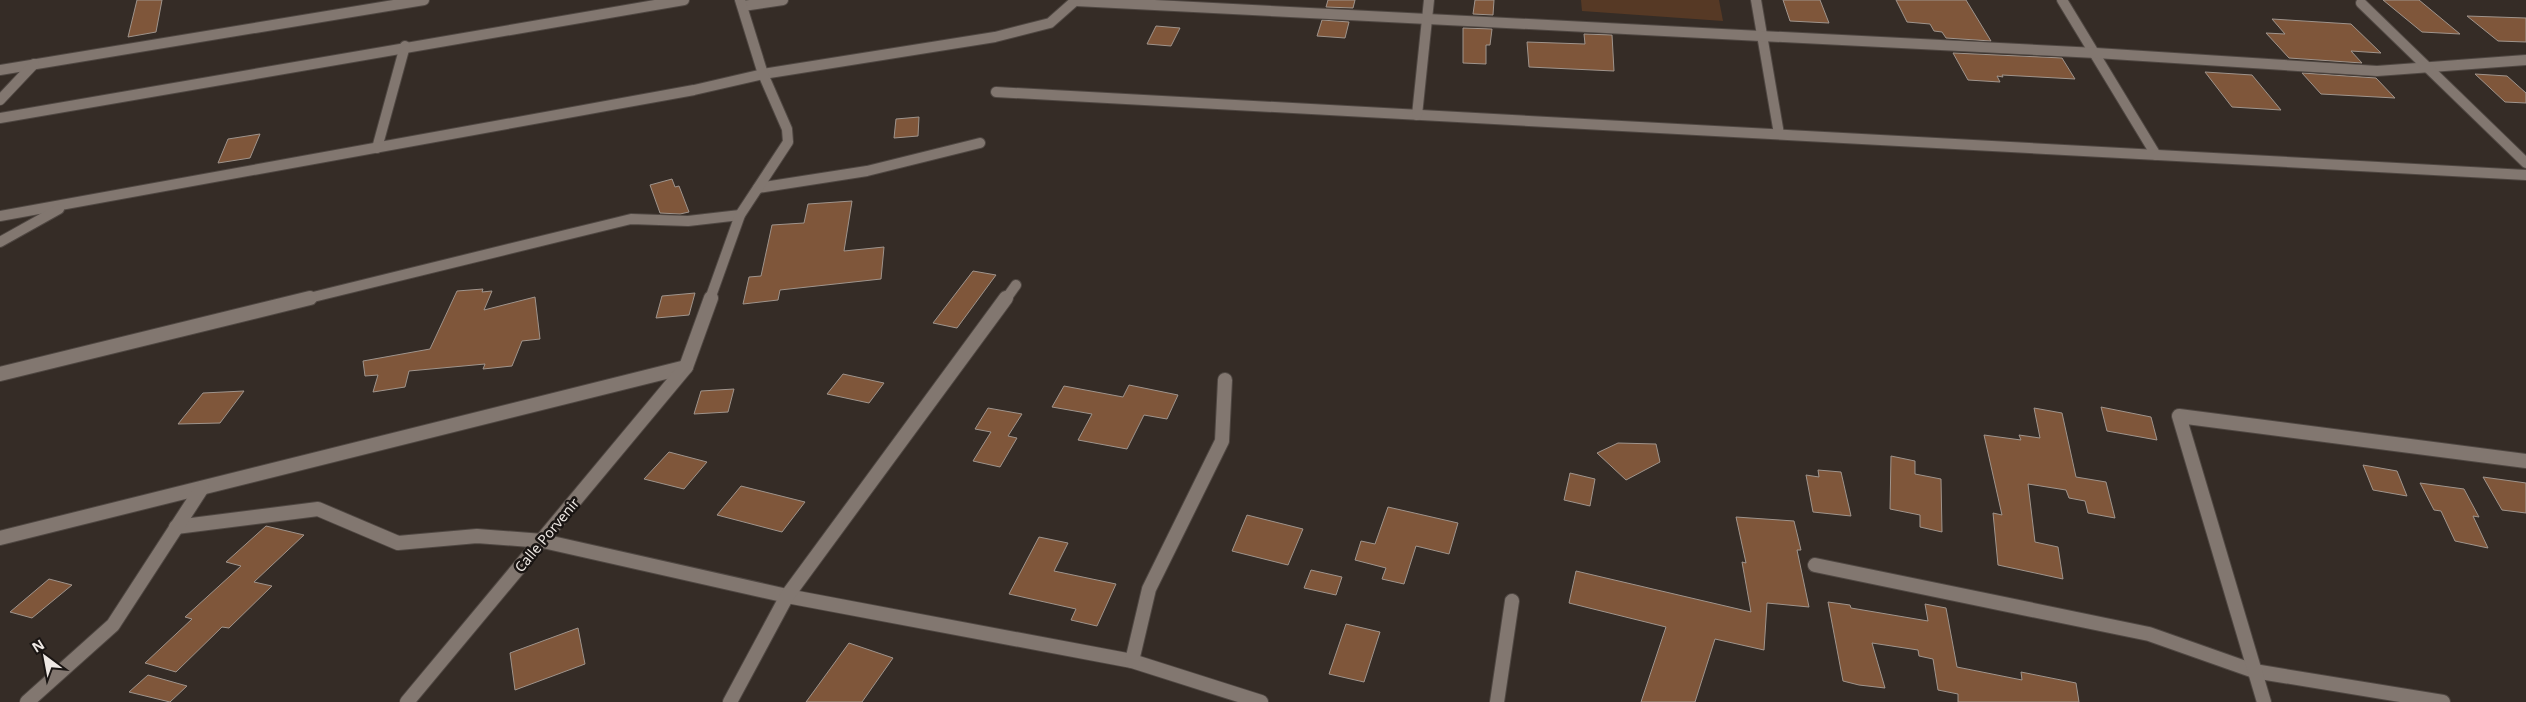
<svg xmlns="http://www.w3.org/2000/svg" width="2526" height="702" font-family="'Noto Sans',sans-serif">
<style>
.green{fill:#563925}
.building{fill:#7f563a;stroke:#9f948c}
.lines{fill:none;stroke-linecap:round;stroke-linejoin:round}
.minor-far1-casing{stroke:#4f4742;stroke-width:12}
.minor-casing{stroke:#4f4742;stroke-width:16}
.minor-far1{stroke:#827770;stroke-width:10}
.minor{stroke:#827770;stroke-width:14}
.labels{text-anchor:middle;stroke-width:5;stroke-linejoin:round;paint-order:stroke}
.street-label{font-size:14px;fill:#eee8e4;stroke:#1a1513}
</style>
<rect width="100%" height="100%" fill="#352c26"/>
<polygon class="green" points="1581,0 1719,0 1723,21 1582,11"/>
<g class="building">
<polygon points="137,0 162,0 156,32 128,37"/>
<polygon points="1328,0 1355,0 1353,8 1326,7"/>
<polygon points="1475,0 1494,0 1493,15 1473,14"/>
<polygon points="1783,0 1820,0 1829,23 1790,21"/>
<polygon points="1896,0 1966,0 1991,41 1946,38 1942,32 1934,31 1930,24 1907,22"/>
<polygon points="2383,0 2419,0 2460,34 2422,32"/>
<polygon points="2467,16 2526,18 2526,42 2498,41"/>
<polygon points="2272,19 2351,24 2381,53 2351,51 2362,63 2289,58 2266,33 2285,34"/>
<polygon points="1322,20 1349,22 1345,38 1317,36"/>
<polygon points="1156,26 1180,28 1171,46 1147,44"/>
<polygon points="1463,28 1492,29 1490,45 1486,45 1486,64 1463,63"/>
<polygon points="1584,34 1612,35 1614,71 1529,67 1527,42 1585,44"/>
<polygon points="1953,53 2062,58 2075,79 2002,75 2003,77 1997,76 2000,82 1968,80"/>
<polygon points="2205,72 2252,75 2281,110 2232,107"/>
<polygon points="2302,73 2376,78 2395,98 2321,94"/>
<polygon points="2475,74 2507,76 2526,93 2526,103 2505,102"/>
<polygon points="919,117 918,136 894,138 896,119"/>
<polygon points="260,134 250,158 218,163 228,139"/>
<polygon points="672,179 675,187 679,186 689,212 680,214 660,213 650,185"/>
<polygon points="852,201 844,251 884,247 881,279 780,290 778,300 743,304 749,277 761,276 772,225 804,223 808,204"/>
<polygon points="973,271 996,275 957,328 933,323"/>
<polygon points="483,289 482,292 492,291 484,310 535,297 540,339 522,341 512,366 483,369 485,364 409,371 405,387 373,392 378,375 365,376 363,361 430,349 457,291"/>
<polygon points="695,293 689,315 656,318 662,296"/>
<polygon points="843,374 884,383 869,403 827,394"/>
<polygon points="1129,385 1178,395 1167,419 1144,415 1127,449 1078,440 1092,414 1052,407 1064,386 1123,397"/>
<polygon points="734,389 728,412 694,414 701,391"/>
<polygon points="244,391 220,423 178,424 203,393"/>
<polygon points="2101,407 2151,417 2157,440 2107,431"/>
<polygon points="988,408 1022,414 1008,436 1017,438 1000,467 973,461 991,432 975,429"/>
<polygon points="2034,408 2062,413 2076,477 2106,482 2115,518 2088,513 2085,501 2069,498 2066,490 2028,484 2035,542 2058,547 2063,579 1998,565 1993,513 2002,515 1984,435 2021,440 2019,435 2040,438"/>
<polygon points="1618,443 1656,444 1660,462 1626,480 1597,453"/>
<polygon points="669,452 707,462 684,489 644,479"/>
<polygon points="1891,456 1915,461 1915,474 1941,479 1942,532 1920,527 1920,515 1890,509"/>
<polygon points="2363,465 2397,471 2407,496 2373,490"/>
<polygon points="1818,470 1841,472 1851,516 1813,512 1806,475 1819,477"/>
<polygon points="1570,473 1595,479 1590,506 1564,500"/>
<polygon points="2483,477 2526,483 2526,513 2502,510"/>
<polygon points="2420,483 2464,489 2479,517 2473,516 2488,548 2455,541 2441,511 2434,510"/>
<polygon points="741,486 805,502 782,532 717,515"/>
<polygon points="1388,507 1458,523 1449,554 1416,546 1404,584 1382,579 1386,568 1355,560 1361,541 1375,544"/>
<polygon points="1247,515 1303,529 1288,565 1232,551"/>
<polygon points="1736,517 1794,521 1801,550 1797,550 1809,607 1767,603 1764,650 1715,639 1695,702 1641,702 1666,627 1569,603 1576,571 1751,612 1742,562 1746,563"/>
<polygon points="266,526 304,535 254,582 272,586 229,628 222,627 176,672 145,663 192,619 185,617 241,566 226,562"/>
<polygon points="1039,537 1068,543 1054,571 1116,584 1097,626 1071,620 1076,609 1009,594"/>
<polygon points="1311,570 1342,577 1336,595 1304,588"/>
<polygon points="49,579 72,585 32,618 10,612"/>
<polygon points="1828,602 1850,605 1851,608 1928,621 1925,604 1946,608 1957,667 2022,680 2021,672 2076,683 2079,702 1958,702 1958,694 1938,690 1933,659 1919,656 1918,650 1872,643 1885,688 1859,685 1843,681"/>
<polygon points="1346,624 1380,632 1364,682 1329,674"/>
<polygon points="578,628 585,664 515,690 510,653"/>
<polygon points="849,643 893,658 862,702 806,702"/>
<polygon points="148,675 187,686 170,702 129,692"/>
</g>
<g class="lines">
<defs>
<g id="minor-far1">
<polyline points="1756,0 1779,134"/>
<polyline points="2062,0 2156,155"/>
<polyline points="1076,1 2096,53 2377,71 2526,60"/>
<polyline points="2361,3 2526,163"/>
<polyline points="743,6 783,0"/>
<polyline points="0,70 424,0"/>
<polyline points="996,92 2526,175"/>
<polyline points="0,100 34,64"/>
<polyline points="1417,115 1429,0"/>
<polyline points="0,118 684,0"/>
<polyline points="377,148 405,46"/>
<polyline points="758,188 867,171 980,143"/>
<polyline points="0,216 694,90 763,74 995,37 1050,23 1076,0"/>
<polyline points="0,242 59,209"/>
<polyline points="305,299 631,219 688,221 740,215"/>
<polyline points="710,299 740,215 788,142 787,129 763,74 740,0"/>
<polyline points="1006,299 1016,285"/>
</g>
<g id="minor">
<polyline points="0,374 310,298"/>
<polyline points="176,527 318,509 398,543 477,536 543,541 787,596 1132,661 1261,702"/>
<polyline points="0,538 686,367"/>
<polyline points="1815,565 2149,634 2254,671 2443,702"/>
<polyline points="1132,661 1149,589 1222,441 1225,380"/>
<polyline points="27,702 113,625 202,488"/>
<polyline points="407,702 686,367 711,298"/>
<polyline points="730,702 787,596 1006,298"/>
<polyline points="1497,702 1512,601"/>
<polyline points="2264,702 2179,416 2526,461"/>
</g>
</defs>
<use href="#minor-far1" class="minor-far1-casing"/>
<use href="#minor" class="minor-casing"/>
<use href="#minor-far1" class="minor-far1"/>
<use href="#minor" class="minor"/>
</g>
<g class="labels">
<g class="street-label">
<text transform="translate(547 535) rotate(-50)" y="5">Calle Porvenir</text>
</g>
</g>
<g transform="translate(45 657) rotate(328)" stroke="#1a1513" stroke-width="4" paint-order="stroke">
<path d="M0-4L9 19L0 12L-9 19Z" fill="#eee8e4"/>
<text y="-8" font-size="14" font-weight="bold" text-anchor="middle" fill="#eee8e4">N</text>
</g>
</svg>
